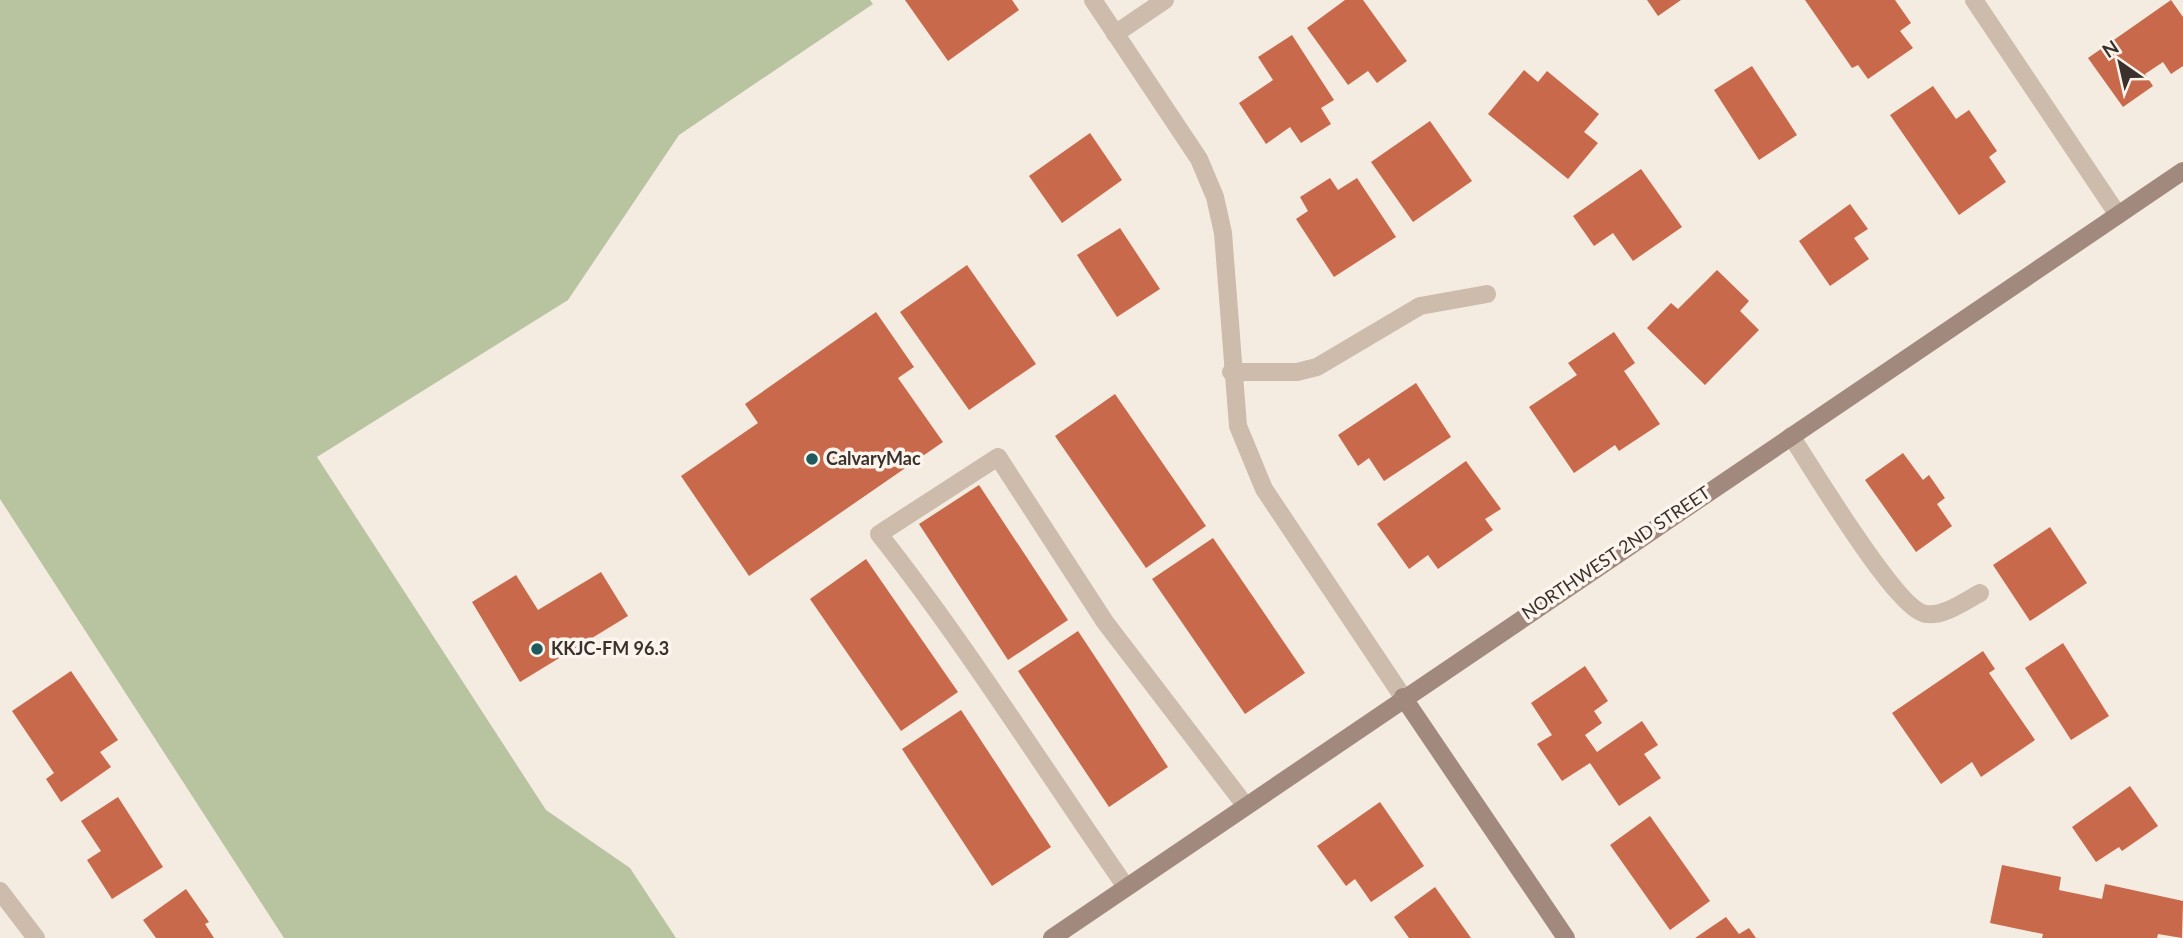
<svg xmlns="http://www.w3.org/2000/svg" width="2183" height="938" font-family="Lato,sans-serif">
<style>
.green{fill:#b8c4a0}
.building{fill:#c8694b}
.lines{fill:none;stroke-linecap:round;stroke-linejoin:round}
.service{stroke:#cdbbac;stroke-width:18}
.minor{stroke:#cdbbac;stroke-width:18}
.tertiary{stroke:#cdbbac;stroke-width:18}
.secondary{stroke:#a18a7d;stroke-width:18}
.poi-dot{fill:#1f5a5e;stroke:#fbf5ee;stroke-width:2.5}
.labels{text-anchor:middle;stroke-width:7;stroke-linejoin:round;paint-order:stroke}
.poi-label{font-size:18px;font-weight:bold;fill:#3b302b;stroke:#fbf5ee;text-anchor:start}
.street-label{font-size:18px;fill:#3b302b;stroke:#fbf5ee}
</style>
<rect width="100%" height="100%" fill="#f4ebe1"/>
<polygon class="green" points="0,0 870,0 873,4 679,135 568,300 317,457 546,810 630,868 676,938 284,938 0,499"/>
<g class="building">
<polygon points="905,0 1012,0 1019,10 948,61"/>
<polygon points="1345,0 1363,0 1407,61 1377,83 1368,71 1348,85 1307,28"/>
<polygon points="1647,0 1681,0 1658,16"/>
<polygon points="1805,0 1895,0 1911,23 1900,31 1913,48 1868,79 1858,65 1852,68"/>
<polygon points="2171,0 2183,17 2183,66 2171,74 2163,62 2145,74 2153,86 2123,107 2088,58"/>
<polygon points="1292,35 1334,100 1321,108 1331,124 1301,143 1290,127 1266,144 1239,103 1273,80 1258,57"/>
<polygon points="1752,66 1797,135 1759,160 1714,90"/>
<polygon points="1524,70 1538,82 1547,71 1599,114 1584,132 1598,143 1568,179 1488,114"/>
<polygon points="1933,86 1956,119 1969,110 1997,151 1989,157 2006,182 1959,215 1890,115"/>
<polygon points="1430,121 1472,181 1413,222 1371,162"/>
<polygon points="1090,133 1122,180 1062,223 1029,176"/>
<polygon points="1641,169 1682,227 1633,261 1613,233 1594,246 1573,216"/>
<polygon points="1330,178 1338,190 1357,178 1396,237 1334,277 1296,219 1308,211 1300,197"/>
<polygon points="1850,204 1868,229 1854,238 1869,259 1830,286 1799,241"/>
<polygon points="1120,228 1160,289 1117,317 1077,255"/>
<polygon points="967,265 1036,364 969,410 900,312"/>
<polygon points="1717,270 1749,301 1740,311 1759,330 1705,385 1647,328 1671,303 1678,309"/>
<polygon points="876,312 914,367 898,378 943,442 749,576 681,476 758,423 745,404"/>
<polygon points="1614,332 1635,363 1624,371 1660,424 1619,451 1615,445 1574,473 1529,407 1577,375 1568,363"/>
<polygon points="1416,383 1451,437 1384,481 1369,458 1358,466 1338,435"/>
<polygon points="1115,394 1206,526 1146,568 1055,436"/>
<polygon points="1903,453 1923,480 1929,475 1945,498 1937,504 1952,526 1916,552 1865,480"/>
<polygon points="1466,461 1501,509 1485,519 1493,530 1438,569 1428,555 1409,569 1377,524"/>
<polygon points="979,485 1068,620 1008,660 919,524"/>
<polygon points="2050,527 2087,583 2030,621 1993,565"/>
<polygon points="1213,538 1305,673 1245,714 1152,579"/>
<polygon points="866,559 958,692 901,731 810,599"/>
<polygon points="601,572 628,616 520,682 472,602 516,575 538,610"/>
<polygon points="1078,631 1168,767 1109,807 1018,671"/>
<polygon points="2063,643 2109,716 2071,740 2025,668"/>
<polygon points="1983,651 1995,669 1989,673 2035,740 1981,777 1972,762 1941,784 1892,713"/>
<polygon points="1585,666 1608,701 1594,711 1602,723 1585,735 1597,752 1642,721 1658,745 1644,754 1661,778 1619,806 1590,763 1562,781 1537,744 1552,735 1531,703"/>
<polygon points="71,671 118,740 100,752 111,767 61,802 46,779 54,773 12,711"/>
<polygon points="961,710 1051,847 992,886 902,749"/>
<polygon points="2130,786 2158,826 2122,851 2119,847 2096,862 2072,827"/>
<polygon points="118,797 163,867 112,899 87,860 101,851 81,821"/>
<polygon points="1380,802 1424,866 1371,902 1355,879 1346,886 1317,846"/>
<polygon points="1650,816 1710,901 1670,930 1610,845"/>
<polygon points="2002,865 2061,877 2059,890 2102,899 2105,884 2183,901 2182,938 2158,934 2157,938 2042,938 2043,934 1990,923"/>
<polygon points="1435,887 1471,938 1409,938 1394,917"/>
<polygon points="186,889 209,922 205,924 214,938 156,938 143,920"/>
<polygon points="1726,917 1739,934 1749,928 1756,938 1695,938"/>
</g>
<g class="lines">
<g class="service">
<path d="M1791,436c20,30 106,175 135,178 17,3 39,-13 54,-21"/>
<path d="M1126,887c-82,-118 -158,-240 -247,-353l119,-77 107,165 140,183"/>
</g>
<g class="minor">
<polyline points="1974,0 2118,215"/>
<polyline points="1115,34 1165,0"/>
<polyline points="1231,372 1297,372 1317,367 1420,306 1487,294"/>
<polyline points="0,891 36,938"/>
</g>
<polyline class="tertiary" points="1093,0 1199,159 1215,197 1223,233 1238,426 1264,489 1403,697"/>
<g class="secondary">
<polyline points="1403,697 1566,938"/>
<polyline points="1052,938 2183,171"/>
</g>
</g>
<g class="poi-dot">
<circle cx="812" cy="459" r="7"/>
<circle cx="537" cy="649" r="7"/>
</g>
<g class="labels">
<g class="poi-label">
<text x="826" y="465">CalvaryMac</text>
<text x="551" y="655">KKJC-FM 96.3</text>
</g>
<g class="street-label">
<text transform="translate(1616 553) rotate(-34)" y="6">NORTHWEST 2ND STREET</text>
</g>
</g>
<g transform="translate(2120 63) rotate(326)" stroke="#fbf5ee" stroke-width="5" paint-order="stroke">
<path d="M0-5L12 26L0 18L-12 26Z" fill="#3b302b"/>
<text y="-10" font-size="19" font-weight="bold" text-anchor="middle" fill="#3b302b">N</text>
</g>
</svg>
